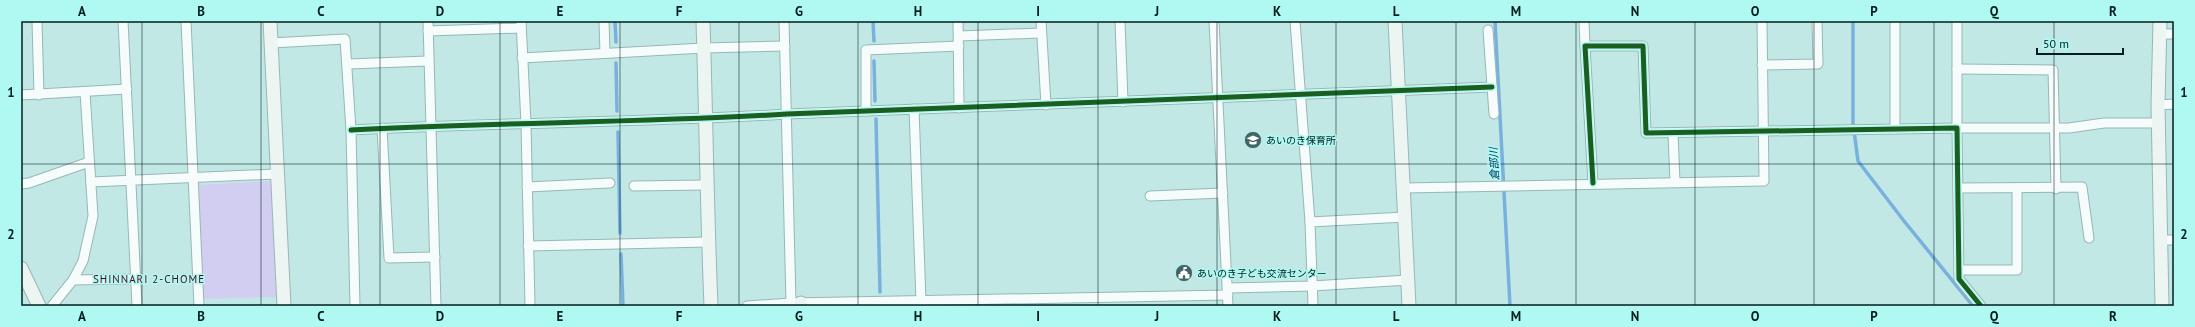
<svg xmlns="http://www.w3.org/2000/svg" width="2195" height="327" font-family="'PT Sans','Noto Sans JP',sans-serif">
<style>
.green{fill:#d1cef1}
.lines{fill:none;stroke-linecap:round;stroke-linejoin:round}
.stream{stroke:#78b1de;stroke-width:3.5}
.street-casing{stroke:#97b7b5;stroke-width:11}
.secondary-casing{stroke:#97b7b5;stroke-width:15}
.street{stroke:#f6fcfb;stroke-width:9}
.secondary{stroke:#edf5f2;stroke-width:13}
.cycleway-casing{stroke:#b0f9f3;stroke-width:8}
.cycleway{stroke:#1b5e20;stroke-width:5}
.grid{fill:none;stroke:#011f1e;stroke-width:1;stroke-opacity:0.55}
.labels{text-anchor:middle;stroke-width:3;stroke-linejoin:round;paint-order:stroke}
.poi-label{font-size:10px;fill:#011f1e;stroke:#b0f9f3;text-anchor:start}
.water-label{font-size:11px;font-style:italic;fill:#03355f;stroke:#b0f9f3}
.neighbourhood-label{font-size:11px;letter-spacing:1px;fill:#4f0a1e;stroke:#b0f9f3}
.neatline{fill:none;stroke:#011f1e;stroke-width:1.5}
.grid-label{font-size:13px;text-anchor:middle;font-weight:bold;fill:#011f1e}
</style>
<rect width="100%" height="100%" fill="#c1e8e5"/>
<polygon class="green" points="271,181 277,297 203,299 197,185"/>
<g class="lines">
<g class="stream">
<polyline points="615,21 616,42"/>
<polyline points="873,21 874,41"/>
<polyline points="1495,21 1510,306"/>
<polyline points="1853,21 1853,123 1858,161 1904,221 1973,306"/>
<polyline points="874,61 875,101"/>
<polyline points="616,63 617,111"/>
<polyline points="876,119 880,292"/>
<polyline points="618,132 620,233"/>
<polyline points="621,254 623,306"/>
</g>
<defs>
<g id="street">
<polyline points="37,21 39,95"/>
<polyline points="123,21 137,306"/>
<polyline points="186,21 199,306"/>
<polyline points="428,21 436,306"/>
<polyline points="521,21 526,124 530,306"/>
<polyline points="604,21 605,53"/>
<polyline points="784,21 791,303"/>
<polyline points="958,21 959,108"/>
<polyline points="1041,21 1046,105"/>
<polyline points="1120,21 1123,102"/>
<polyline points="1214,21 1228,306"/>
<polyline points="1295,21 1310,222"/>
<polyline points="1584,21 1585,46"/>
<polyline points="1895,21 1895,129"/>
<polyline points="1957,21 1957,128 2069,128 2104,123 2159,123"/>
<polyline points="1488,30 1494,114"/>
<polyline points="428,31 521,28"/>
<polyline points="2159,34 2174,34"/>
<polyline points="959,36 1041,33"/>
<polyline points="271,43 345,39 351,130 355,306"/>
<polyline points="522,58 704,48 785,46"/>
<polyline points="348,64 428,61"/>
<polyline points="1762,65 1818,64 1817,21"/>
<polyline points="1957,69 2053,70 2056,189"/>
<polyline points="21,95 127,89"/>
<polyline points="2158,105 2174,104"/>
<polyline points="914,109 921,301"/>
<polyline points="866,111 866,50 959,46"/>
<polyline points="382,128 389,258 435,257"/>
<path d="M351,130c145,-8 291,-7 436,-16l705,-27"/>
<polyline points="1673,133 1675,182"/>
<polyline points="91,182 276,174"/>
<polyline points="1593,183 1585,46 1643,46 1646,133 1957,128 1959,279 1981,306"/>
<polyline points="21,184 29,183 89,162"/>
<polyline points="634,186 706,185"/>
<polyline points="527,187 610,183"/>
<polyline points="1404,188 1764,181 1762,21"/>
<polyline points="1958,188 2082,187 2089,238"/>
<polyline points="1150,196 1223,193"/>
<polyline points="2162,240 2174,240"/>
<polyline points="528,246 708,242"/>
<polyline points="1959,270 2017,270 2017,188"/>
<polyline points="73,280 135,279"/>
<polyline points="1228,288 1312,286 1408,280"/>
<polyline points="52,306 73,280 83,261 93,216 85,92"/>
<polyline points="747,306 791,303 1228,295"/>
<polyline points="1313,306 1310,222 1405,217"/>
</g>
<g id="secondary">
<polyline points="270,21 284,306"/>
<path d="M703,21c3,95 4,190 8,285"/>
<polyline points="1395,21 1409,306"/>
<polyline points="2160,21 2158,105 2162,306"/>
<polyline points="21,268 39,306"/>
<polyline points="801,303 801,306"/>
</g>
</defs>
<use href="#street" class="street-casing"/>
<use href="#secondary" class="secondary-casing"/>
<use href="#street" class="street"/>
<use href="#secondary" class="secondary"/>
<defs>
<g id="cycleway">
<path d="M351,130c145,-8 291,-7 436,-16l705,-27"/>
<polyline points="1593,183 1585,46 1643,46 1646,133 1957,128 1959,279 1981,306"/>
</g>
</defs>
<use href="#cycleway" class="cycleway-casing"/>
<use href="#cycleway" class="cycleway"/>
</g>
<path class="grid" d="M142,21v285M261,21v285M380,21v285M500,21v285M620,21v285M739,21v285M858,21v285M978,21v285M1098,21v285M1217,21v285M1336,21v285M1456,21v285M1576,21v285M1695,21v285M1814,21v285M1934,21v285M2054,21v285M21,164h2153"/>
<defs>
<symbol id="school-disc" viewBox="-11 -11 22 22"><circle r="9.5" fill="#446564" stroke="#b0f9f3"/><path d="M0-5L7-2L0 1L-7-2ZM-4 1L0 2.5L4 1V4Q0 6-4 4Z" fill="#fff"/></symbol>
<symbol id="civic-disc" viewBox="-11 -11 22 22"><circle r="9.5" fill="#446564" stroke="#b0f9f3"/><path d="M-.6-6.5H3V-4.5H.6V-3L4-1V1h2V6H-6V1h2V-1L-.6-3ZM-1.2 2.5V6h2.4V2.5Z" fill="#fff"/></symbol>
</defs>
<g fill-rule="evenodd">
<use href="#school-disc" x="1243" y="130" width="20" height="20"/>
<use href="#civic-disc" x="1174" y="263" width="20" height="20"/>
</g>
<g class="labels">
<g class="poi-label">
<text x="1266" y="144">あいのき保育所</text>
<text x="1197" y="277">あいのき子ども交流センター</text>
</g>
<g class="water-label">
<text transform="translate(1494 164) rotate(-93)" y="4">倉部川</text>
</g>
<g class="neighbourhood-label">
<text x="149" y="283">SHINNARI 2-CHOME</text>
</g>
</g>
<rect width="2195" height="327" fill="none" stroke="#b0f9f3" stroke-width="44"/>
<path d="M2037 48v6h86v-6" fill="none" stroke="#011f1e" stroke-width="2"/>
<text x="2043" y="48" font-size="12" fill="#011f1e" stroke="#b0f9f3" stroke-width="3" paint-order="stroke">50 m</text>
<rect x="22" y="22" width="2151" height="283" class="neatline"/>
<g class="grid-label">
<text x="82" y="16">A</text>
<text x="201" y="16">B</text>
<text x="321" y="16">C</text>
<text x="440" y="16">D</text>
<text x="560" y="16">E</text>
<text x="679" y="16">F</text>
<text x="799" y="16">G</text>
<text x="918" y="16">H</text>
<text x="1038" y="16">I</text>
<text x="1157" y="16">J</text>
<text x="1277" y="16">K</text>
<text x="1396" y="16">L</text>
<text x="1516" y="16">M</text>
<text x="1635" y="16">N</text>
<text x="1755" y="16">O</text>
<text x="1874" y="16">P</text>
<text x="1994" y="16">Q</text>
<text x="2113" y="16">R</text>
<text x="11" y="97">1</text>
<text x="2184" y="97">1</text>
<text x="11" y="239">2</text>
<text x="2184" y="239">2</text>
<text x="82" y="321">A</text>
<text x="201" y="321">B</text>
<text x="321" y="321">C</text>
<text x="440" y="321">D</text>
<text x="560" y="321">E</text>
<text x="679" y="321">F</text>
<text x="799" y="321">G</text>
<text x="918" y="321">H</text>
<text x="1038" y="321">I</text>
<text x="1157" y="321">J</text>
<text x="1277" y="321">K</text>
<text x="1396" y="321">L</text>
<text x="1516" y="321">M</text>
<text x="1635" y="321">N</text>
<text x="1755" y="321">O</text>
<text x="1874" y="321">P</text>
<text x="1994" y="321">Q</text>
<text x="2113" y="321">R</text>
</g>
</svg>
